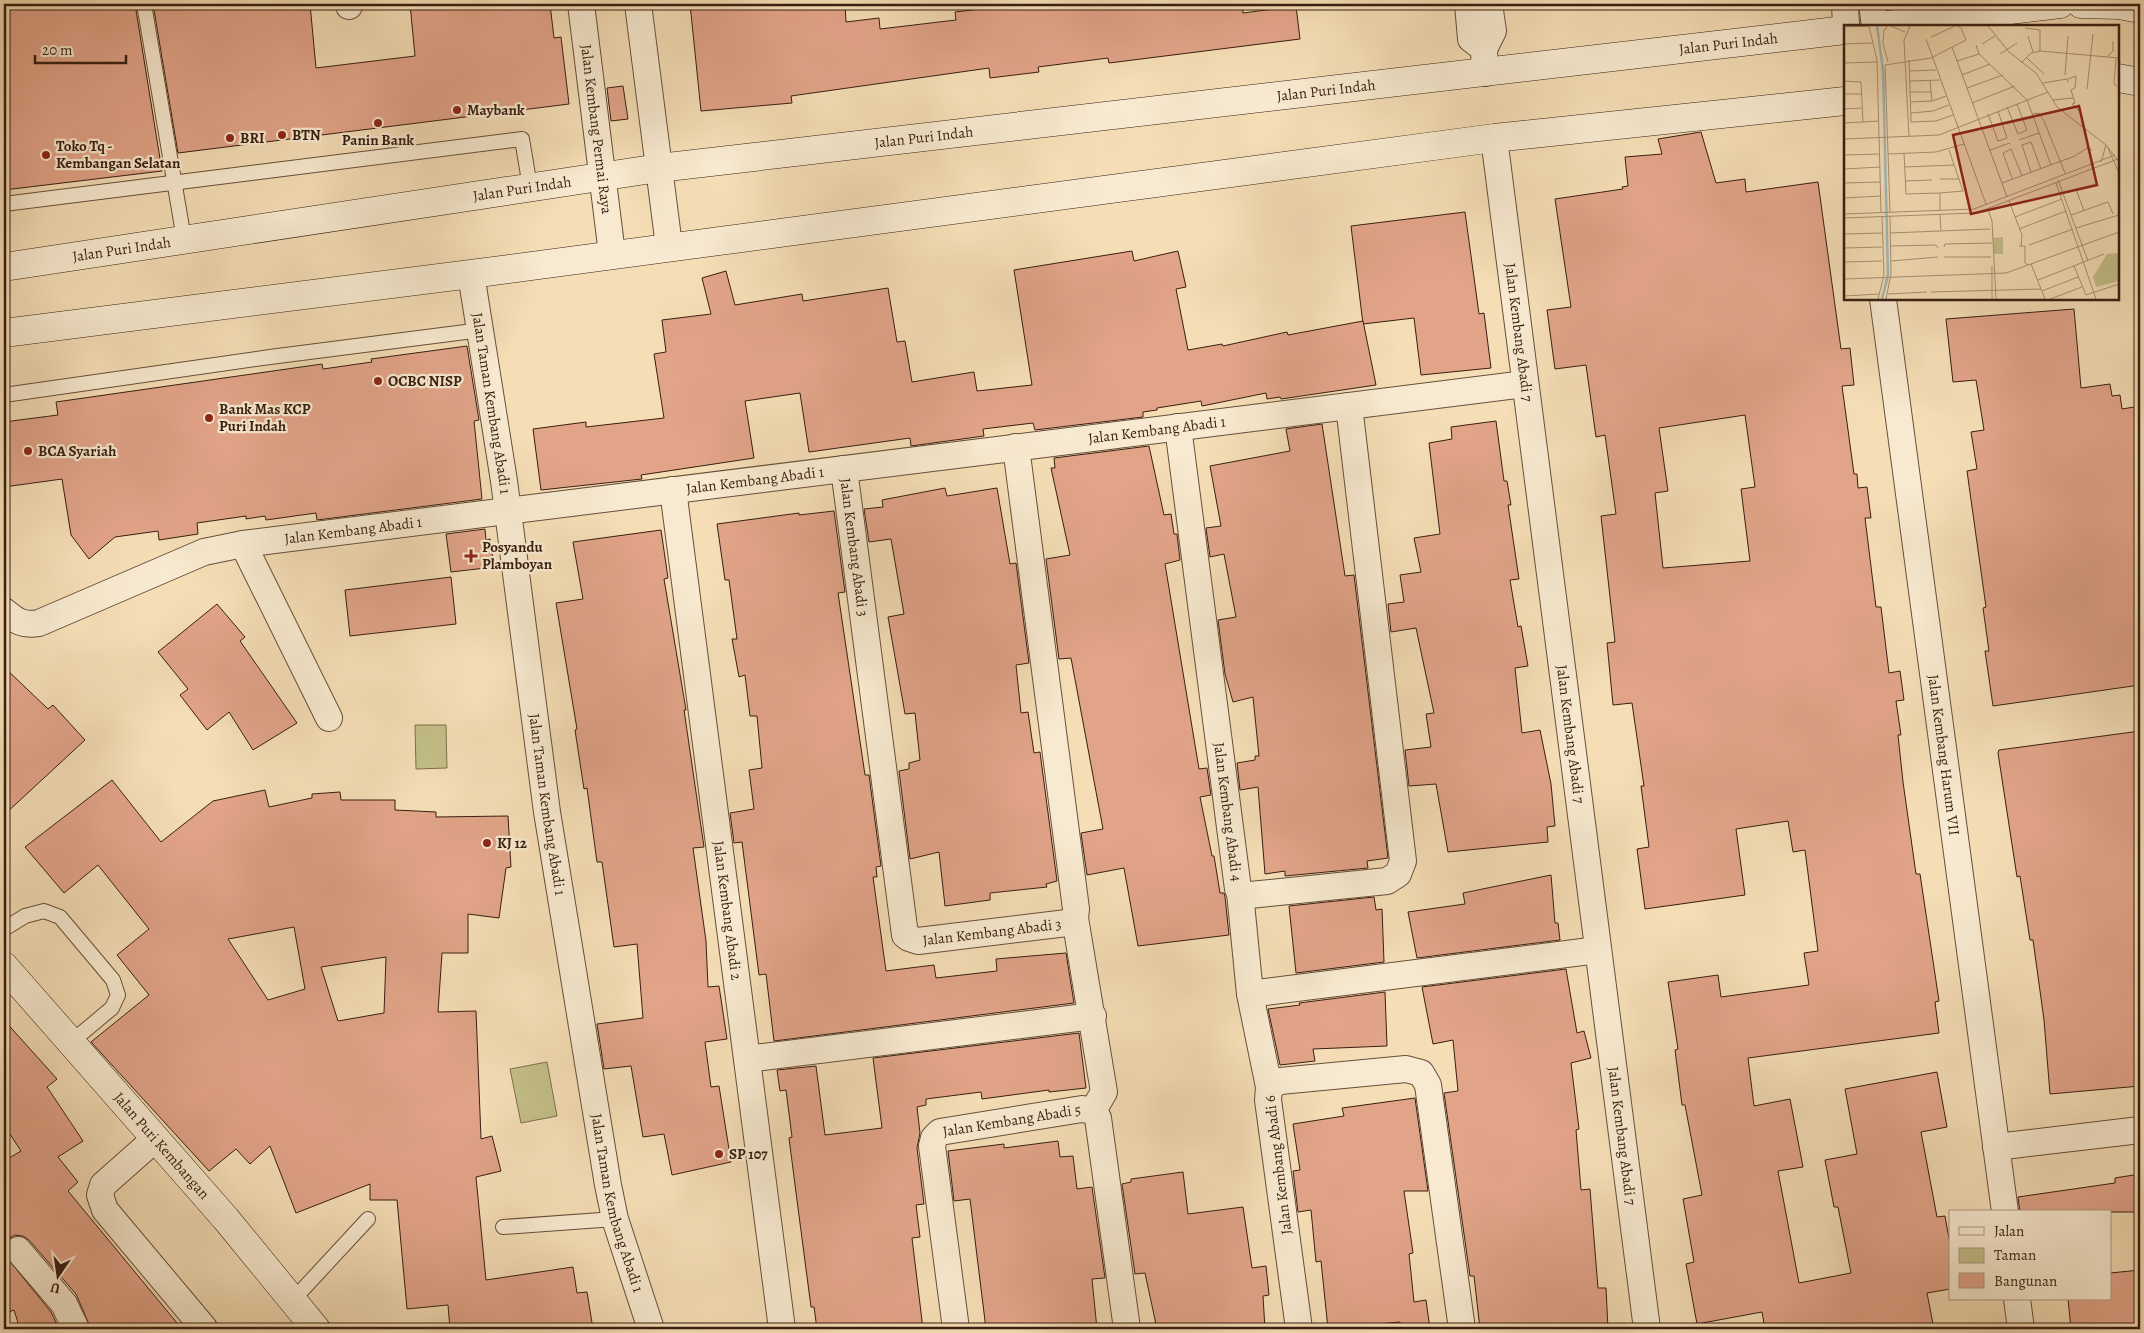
<svg xmlns="http://www.w3.org/2000/svg" width="2144" height="1333" font-family="Alegreya,serif">
<style>
.green{fill:#c3bf89;stroke:#7e6e4d}
.building{fill:#e2a489;stroke:#381e11;fill-rule:evenodd}
.lines{fill:none;stroke-linecap:round;stroke-linejoin:round}
.lane-casing{stroke:#674e3a;stroke-width:16}
.street-casing{stroke:#674e3a;stroke-width:28}
.secondary-casing{stroke:#381e11;stroke-width:29}
.lane{stroke:#f8ead0;stroke-width:14}
.street{stroke:#f8ead0;stroke-width:26}
.secondary{stroke:#f8ead0;stroke-width:28}
.poi-dot{fill:#8f2418;stroke:#f8ead0;stroke-width:2}
.labels{text-anchor:middle;stroke-width:4.5;stroke-linejoin:round;paint-order:stroke}
.street-label{font-size:15px;fill:#381e11;stroke:#f8ead0}
.poi-label{font-size:15px;font-weight:bold;fill:#381e11;stroke:#f8ead0;text-anchor:start}
.inset-river{fill:none;stroke:#a1b9b9;stroke-width:2.5}
.inset-road{fill:none;stroke:#a99174;stroke-width:1}
.view{fill:#8f2418;fill-opacity:0.15;stroke:#8f2418;stroke-width:2.5}
.inset-edge{fill:none;stroke:#381e11;stroke-width:2.5}
</style>
<rect width="100%" height="100%" fill="#f5deb6"/>
<filter id="stains"><feTurbulence type="fractalNoise" baseFrequency=".004" numOctaves="4"/><feColorMatrix values="0 0 0 0 .2 0 0 0 0 .09 0 0 0 0 .02 0 0 0 .5 -.17"/></filter>
<radialGradient id="worn" r=".72"><stop offset=".6" stop-color="#630" stop-opacity="0"/><stop offset="1" stop-color="#630" stop-opacity=".3"/></radialGradient>
<g class="green">
<polygon points="415,725 446,725 447,768 416,769"/>
<polygon points="547,1062 557,1116 521,1123 510,1069"/>
</g>
<g class="building">
<polygon points="4,4 135,4 162,171 4,190"/>
<polygon points="153,4 310,4 316,68 415,56 410,4 550,4 554,38 561,37 569,104 178,153"/>
<polygon points="690,4 845,4 846,22 879,18 880,29 956,20 955,12 981,9 980,4 1242,4 1243,13 1296,6 1300,39 1109,63 1108,58 1038,67 1039,72 990,78 989,68 791,96 792,103 701,111"/>
<polygon points="623,86 628,119 611,121 607,88"/>
<path d="M1701,132l15,51 29,-4 1,13 72,-10 23,167 9,-1 4,37 -12,1 12,88h3l1,14 9,-1 4,31h-6l11,89h5l8,66 11,-2 4,29 -8,1 5,34h-3l5,47 13,92h4l19,127 -4,1 4,31 -191,25 6,48 36,-7 13,68 -25,4 21,112 52,-10 -13,-66h-4l-9,-47 32,-6 -12,-65 92,-17 10,55 -26,5 16,85 8,-1 5,28v45l-23,4 7,36h-169l-3,-17 -65,12 -11,-60 8,-2 -11,-63 19,-4 -17,-90h-3l-7,-55 3,-1 -10,-67 50,-7 3,22 88,-12 -5,-32 14,-2 -13,-101 -12,2 -5,-31 -52,8 9,66 -100,14 -8,-60 12,-2 -8,-61h3l-12,-83 -19,2 -6,-62 8,-1 -14,-126 15,-2 -11,-79 -9,2 -10,-72 -31,4 -8,-59 24,-3 -16,-108 68,-10 -1,-2 6,-1 -3,-29 37,-3 -4,-15zM1745,415l10,72 -14,2 9,72 -87,7 -8,-75 13,-2 -9,-63z"/>
<polygon points="1465,212 1479,314 1484,313 1491,368 1421,375 1414,318 1363,324 1351,226"/>
<polygon points="1132,251 1134,261 1178,251 1186,287 1176,289 1188,350 1222,344 1223,346 1287,332 1288,335 1363,321 1376,385 1281,399 1280,397 1267,399 1266,393 1202,406 1201,401 1157,408 1157,410 1143,412 1143,417 1035,430 1033,423 983,429 984,436 911,446 910,438 809,452 800,393 745,401 754,458 641,475 642,479 541,490 533,429 586,422 586,427 664,418 654,354 666,352 662,320 711,314 702,278 726,271 735,305 802,294 803,301 888,288 897,342 905,341 912,382 974,372 977,391 1032,385 1014,270"/>
<polygon points="2074,309 2081,388 2110,384 2112,396 2120,395 2122,409 2140,406 2140,685 1993,706 1985,651 1989,651 1983,608 1986,607 1967,471 1977,469 1971,432 1984,430 1976,380 1953,382 1946,319"/>
<polygon points="467,346 479,420 474,421 482,499 317,520 316,513 266,520 265,516 246,519 246,516 197,523 198,534 159,540 158,531 115,537 89,559 71,535 62,479 4,487 4,422 58,415 56,402 322,364 323,369 372,362 371,359"/>
<polygon points="1496,421 1504,481 1507,481 1511,505 1508,505 1519,579 1510,580 1518,627 1521,626 1528,666 1515,668 1522,733 1540,730 1551,784 1555,826 1547,827 1548,842 1448,852 1436,784 1409,786 1405,750 1431,747 1426,714 1434,713 1416,628 1391,632 1388,604 1404,602 1400,575 1421,572 1414,538 1440,534 1429,443 1452,439 1451,427"/>
<polygon points="1322,424 1345,576 1354,575 1388,858 1367,861 1368,868 1285,876 1285,871 1265,874 1258,787 1240,790 1237,763 1255,760 1255,756 1259,756 1253,697 1233,702 1225,674 1218,620 1236,617 1224,554 1210,557 1206,528 1221,526 1210,466 1290,451 1286,429"/>
<polygon points="1149,446 1164,515 1171,514 1174,534 1177,534 1180,560 1165,564 1199,769 1207,768 1211,795 1200,797 1212,856 1214,856 1220,893 1224,893 1225,897 1229,935 1138,946 1124,868 1087,875 1081,833 1103,829 1071,658 1059,659 1046,559 1070,555 1051,468 1055,468 1054,458"/>
<polygon points="945,488 947,496 997,488 1010,564 1016,563 1029,663 1016,665 1021,713 1028,712 1034,753 1040,752 1057,881 1046,884 1047,887 990,893 990,900 945,906 939,852 910,859 899,771 909,769 909,763 920,760 915,713 905,714 888,617 904,614 891,539 869,542 864,509 883,507 882,500"/>
<polygon points="834,511 845,592 838,593 865,775 869,775 881,866 876,867 877,877 873,877 886,971 934,965 936,978 997,971 996,959 1066,953 1074,1003 774,1041 766,974 759,975 742,842 734,843 730,813 754,809 749,770 762,768 757,716 750,716 745,675 739,677 732,639 737,639 729,580 725,580 717,524 799,513 799,515"/>
<polygon points="485,529 486,540 490,539 494,567 451,572 446,534"/>
<polygon points="661,530 668,578 664,579 686,710 684,710 704,847 693,848 706,941 708,987 719,986 727,1039 705,1042 711,1087 719,1086 731,1162 672,1175 664,1134 643,1137 631,1066 604,1069 597,1024 643,1018 637,944 614,947 602,862 597,862 587,788 584,789 575,730 577,729 556,603 583,599 573,542"/>
<polygon points="451,577 456,624 350,636 345,590"/>
<polygon points="217,604 245,637 240,641 297,723 253,750 229,712 207,730 180,695 188,689 158,652"/>
<polygon points="4,667 48,709 53,705 85,740 4,815"/>
<polygon points="2140,731 2140,1086 2050,1094 2044,1020 2033,940 2030,940 2020,876 2017,877 1998,753 1999,750"/>
<path d="M112,780l49,62 52,-41 52,-11 4,17 43,-9v-4l28,-2 1,8h54v10l41,2v5l72,-1 3,51 -5,1 -7,50 -31,-4v39h-26l-4,59 38,-1 5,128 11,-3 9,35 -25,6 10,103 87,-13 4,26 10,-1 6,37h-143l-2,-24 -41,4 -10,-109h-27v-16l-74,29 -26,-67 -20,18 -14,-15 -27,22 -118,-129 58,-47 -32,-40 32,-26 -51,-64 -34,28 -39,-46zM294,927l11,62 -37,11 -40,-61zM386,957l-2,56 -46,8 -17,-54z"/>
<polygon points="1551,875 1555,923 1558,923 1560,940 1417,958 1408,912 1465,904 1463,893"/>
<polygon points="1374,897 1376,910 1382,909 1384,962 1296,973 1289,906"/>
<polygon points="1566,969 1577,1033 1584,1031 1591,1058 1571,1063 1579,1129 1576,1130 1581,1190 1590,1189 1598,1288 1606,1288 1608,1329 1480,1329 1474,1276 1470,1276 1444,1093 1458,1091 1453,1040 1433,1044 1422,987"/>
<polygon points="1385,992 1387,1046 1313,1049 1315,1061 1280,1065 1268,1009 1300,1005 1299,1003"/>
<polygon points="4,1020 57,1079 47,1087 83,1141 58,1157 78,1182 68,1191 182,1329 91,1329 76,1294 29,1240 23,1236 15,1235 8,1239 4,1246 4,1161 21,1151 4,1125"/>
<polygon points="1079,1033 1086,1088 1049,1092 1049,1090 982,1099 981,1092 926,1099 926,1105 917,1107 920,1133 917,1148 924,1204 916,1205 920,1237 912,1238 923,1329 817,1329 814,1307 811,1307 798,1208 789,1138 792,1137 786,1090 780,1091 777,1070 816,1066 825,1135 882,1128 873,1058"/>
<polygon points="1415,1098 1428,1191 1404,1191 1413,1253 1409,1254 1414,1302 1426,1300 1430,1329 1401,1329 1400,1322 1328,1329 1321,1261 1316,1262 1311,1210 1298,1212 1293,1171 1300,1170 1293,1124 1344,1116 1342,1108"/>
<polygon points="1058,1141 1060,1157 1073,1156 1077,1189 1092,1187 1105,1278 1092,1279 1097,1329 986,1329 970,1199 954,1201 948,1151 1004,1144 1004,1148"/>
<polygon points="1183,1172 1188,1214 1243,1207 1252,1268 1266,1266 1269,1295 1263,1296 1265,1329 1157,1329 1145,1273 1135,1274 1122,1184 1131,1182 1131,1179"/>
<polygon points="2140,1174 2140,1212 2020,1212 2018,1197 2115,1183 2115,1178"/>
<polygon points="4,1254 51,1312 59,1329 20,1329 14,1310 4,1314"/>
<polygon points="2140,1270 2140,1329 2071,1329 2068,1299 2110,1299 2110,1273"/>
</g>
<g class="lines">
<defs>
<g id="lane">
<polyline points="144,4 184,239"/>
<polyline points="4,204 522,139 530,187"/>
<polyline points="4,395 270,357 481,330"/>
<polyline points="4,929 25,916 44,911 60,917 113,980 118,995 112,1008 70,1043"/>
<polyline points="503,1227 615,1219"/>
<polyline points="293,1300 368,1219"/>
</g>
<g id="street">
<polyline points="349,4 349,6"/>
<path id="s1" d="M581,4l31,250"/>
<polyline points="638,4 669,246"/>
<polyline points="1468,4 1471,39 1484,49 1485,73"/>
<polyline points="1845,4 1846,26"/>
<polyline points="1872,4 1875,26"/>
<polyline points="1484,49 1493,31 1489,4"/>
<path id="s2" d="M1494,138l153,1191"/>
<path id="s3" d="M471,274l33,207 43,331 61,373 7,34 36,110"/>
<path id="s4" d="M1883,299l122,913"/>
<path id="s5" d="M1178,427l60,462 2,4 10,2 137,-14 11,-7 5,-13 -54,-455"/>
<path id="s6" d="M844,469l61,466 4,3 9,3 149,-18 8,-5 1,-9 -60,-462"/>
<path id="s7" d="M673,490l109,839"/>
<polyline points="243,544 329,718"/>
<path id="s8" d="M4,611c12,10 19,15 35,12l165,-71 39,-8 1282,-160"/>
<polyline points="1240,893 1250,994 1269,1087"/>
<polyline points="1075,918 1104,1092 1093,1111"/>
<polyline points="1250,994 1598,950"/>
<polyline points="747,1059 1093,1016"/>
<polyline points="155,1139 103,1185 100,1195 105,1210 204,1328"/>
<polyline points="1996,1147 2140,1130"/>
<polyline points="18,1250 64,1304 76,1329"/>
<polyline points="2017,1299 2021,1329"/>
<path id="s9" d="M956,1329l-24,-183 2,-8 6,-6 142,-23 11,2 5,7 29,211"/>
<polyline points="1299,1329 1268,1100 1269,1087 1280,1081 1406,1069 1421,1073 1428,1085 1462,1329"/>
</g>
<g id="secondary">
<polyline points="2081,4 2119,5 2140,9"/>
<polyline points="1880,26 2060,4"/>
<polyline points="2118,78 2140,82"/>
<path id="s10" d="M4,267l655,-99 1186,-138"/>
<polyline points="4,333 471,274 1494,138 1845,101"/>
<path id="s11" d="M4,966l222,253 90,110"/>
</g>
</defs>
<use href="#lane" class="lane-casing"/>
<use href="#street" class="street-casing"/>
<use href="#secondary" class="secondary-casing"/>
<use href="#lane" class="lane"/>
<use href="#street" class="street"/>
<use href="#secondary" class="secondary"/>
</g>
<g class="poi-dot">
<circle cx="457" cy="110" r="5"/>
<circle cx="378" cy="123" r="5"/>
<circle cx="282" cy="135" r="5"/>
<circle cx="230" cy="138" r="5"/>
<circle cx="46" cy="155" r="5"/>
<circle cx="378" cy="381" r="5"/>
<circle cx="209" cy="418" r="5"/>
<circle cx="28" cy="451" r="5"/>
<path d="M468.5 548.5h5v5h5v5h-5v5h-5v-5h-5v-5h5z"/>
<circle cx="487" cy="843" r="5"/>
<circle cx="719" cy="1154" r="5"/>
</g>
<g class="labels">
<g class="street-label">
<text dy="5" stroke="none"><textPath href="#s10" startOffset="1739">Jalan Puri Indah</textPath></text>
<text dy="5" stroke="none"><textPath href="#s10" startOffset="1334">Jalan Puri Indah</textPath></text>
<text dy="5" stroke="none"><textPath href="#s1" startOffset="126">Jalan Kembang Permai Raya</textPath></text>
<text dy="5" stroke="none"><textPath href="#s10" startOffset="929">Jalan Puri Indah</textPath></text>
<text dy="5" stroke="none"><textPath href="#s10" startOffset="524">Jalan Puri Indah</textPath></text>
<text dy="5" stroke="none"><textPath href="#s10" startOffset="119">Jalan Puri Indah</textPath></text>
<text dy="5" stroke="none"><textPath href="#s2" startOffset="196">Jalan Kembang Abadi 7</textPath></text>
<text dy="5" stroke="none"><textPath href="#s3" startOffset="131">Jalan Taman Kembang Abadi 1</textPath></text>
<text dy="5" stroke="none"><textPath href="#s8" startOffset="1179">Jalan Kembang Abadi 1</textPath></text>
<text dy="5" stroke="none"><textPath href="#s8" startOffset="774">Jalan Kembang Abadi 1</textPath></text>
<text dy="5" stroke="none"><textPath href="#s8" startOffset="369">Jalan Kembang Abadi 1</textPath></text>
<text dy="5" stroke="none"><textPath href="#s6" startOffset="79">Jalan Kembang Abadi 3</textPath></text>
<text dy="5" stroke="none"><textPath href="#s2" startOffset="601">Jalan Kembang Abadi 7</textPath></text>
<text dy="5" stroke="none"><textPath href="#s4" startOffset="460">Jalan Kembang Harum VII</textPath></text>
<text dy="5" stroke="none"><textPath href="#s3" startOffset="536">Jalan Taman Kembang Abadi 1</textPath></text>
<text dy="5" stroke="none"><textPath href="#s5" startOffset="388">Jalan Kembang Abadi 4</textPath></text>
<text dy="5" stroke="none"><textPath href="#s7" startOffset="424">Jalan Kembang Abadi 2</textPath></text>
<text dy="5" stroke="none"><textPath href="#s6" startOffset="559">Jalan Kembang Abadi 3</textPath></text>
<text dy="5" stroke="none"><textPath href="#s9" startOffset="274">Jalan Kembang Abadi 5</textPath></text>
<text dy="5" stroke="none"><textPath href="#s2" startOffset="1006">Jalan Kembang Abadi 7</textPath></text>
<text dy="5" stroke="none"><textPath href="#s11" startOffset="239">Jalan Puri Kembangan</textPath></text>
<text transform="translate(1278 1165) rotate(-97)" y="5">Jalan Kembang Abadi 6</text>
<text dy="5" stroke="none"><textPath href="#s3" startOffset="941">Jalan Taman Kembang Abadi 1</textPath></text>
</g>
<g class="poi-label">
<text x="467" y="115">Maybank</text>
<text x="292" y="140">BTN</text>
<text x="240" y="143">BRI</text>
<text x="378" y="145" text-anchor="middle">Panin Bank</text>
<text x="56" y="151">Toko Tq -<tspan x="56" dy="17">Kembangan Selatan</tspan></text>
<text x="388" y="386">OCBC NISP</text>
<text x="219" y="414">Bank Mas KCP<tspan x="219" dy="17">Puri Indah</tspan></text>
<text x="38" y="456">BCA Syariah</text>
<text x="482" y="552">Posyandu<tspan x="482" dy="17">Plamboyan</tspan></text>
<text x="497" y="848">KJ 12</text>
<text x="729" y="1159">SP 107</text>
</g>
</g>
<g transform="translate(1844 25)">
<rect width="275" height="275" fill="#f5deb6"/>
<path d="M159,212v17h-9l-1,-16zM275,228v28l-23,6 -3,-10 14,-23z" fill="#c3bf89"/>
<path class="inset-river" d="M33,1l6,44 5,205 -6,24"/>
<path class="inset-road" d="M25,1l8,34 4,152M44,1l-4,4 -1,13 5,19M47,1l14,6M144,1l21,26 27,21 21,34 49,38 13,17M0,2l25,-1M181,3l15,2v21M184,11l5,16M87,12l24,-11M82,14l60,165M0,19l28,-1M138,19l13,-8M132,20l3,9 48,46 24,65M108,22l55,150M156,29l17,-11M263,32l6,-6v-10M183,33l17,16M272,33l-2,26 3,2M65,35l2,62M113,36l22,-7M178,37l9,-9 9,-2 79,7M0,38l33,-1M66,46l26,-1M118,50l28,-11M221,50l3,-39M224,54l8,-3 -1,12 -4,2 4,13 -3,1 7,7M0,56l17,1 2,40M66,56l30,-1M86,56l2,20M199,58l24,-4 1,3M123,63l36,-13M243,64l6,-55M66,67h21M0,69h18M209,75l20,-2M67,77l21,-1 14,-5M128,78l43,-17M163,82l11,27 9,-4 -10,-26M0,84l18,-1M67,88l22,-2 16,-6M144,89l10,27 9,-3 -9,-27M188,89l7,-1 5,8 21,52M67,97l25,-1 17,-6M0,98l35,-2M65,112l-5,-97 6,-14M0,114l95,-4 109,-43M175,115l20,-7M264,123l11,25M146,125l20,-7M60,128l2,41 34,-1v17M44,129l48,-2 28,-8M0,130l36,-1M257,137l5,-17M60,142l50,-2M0,144l36,-2M187,147l-9,-27 9,-3 10,27M168,153l-9,-25 8,-4 11,27M96,154h19M214,155l30,81M61,156l27,-1M0,158l36,-1M158,158l73,-27 12,-8 5,2M212,158l40,116M232,164l8,22M96,168l23,-2 -14,-41M0,173l37,-2M165,176l13,34 -1,11M144,184l4,12 4,78M46,187l-5,-147 46,-7 35,-18 -5,-12 -4,-2M0,189l130,-5 141,-54M96,190l1,16M227,190l37,-13 5,12M171,192l47,-18M0,193l132,-5 142,-54M232,203l43,-13M175,204l47,-18M46,208l100,-4M0,209l38,-1M185,220l44,-16M46,221l46,-1 2,3M175,221h6v17l3,2M100,222l1,-3 47,-1M0,223l38,-1M100,232h47M47,236l47,-4M0,237l38,-1M187,239l14,35M148,241v33M230,241l12,29 33,-11M0,254l162,-6 113,-41M194,255l66,-26M274,259l1,15M198,266l36,-14M87,267l110,-3M44,269l39,-2M0,271l35,-2M34,274l6,-24 -2,-59M42,274l5,-25 -1,-58M206,274l32,-12"/>
<path class="view" d="M235,81l18,79 -126,29 -18,-79z"/>
<rect width="275" height="275" class="inset-edge"/>
</g>
<rect width="2144" height="1333" fill="none" stroke="#f5deb6" stroke-width="20"/>
<rect x="5" y="5" width="2134" height="1323" fill="none" stroke="#381e11" stroke-width="2.5"/>
<rect x="10" y="10" width="2124" height="1313" fill="none" stroke="#381e11"/>
<rect x="1949" y="1210" width="162" height="90" fill="#f8ead0" stroke="#ab9884"/>
<rect x="1959" y="1227" width="25" height="8" fill="#f8ead0" stroke="#ab9884"/>
<text x="1994" y="1236" font-size="15" fill="#381e11">Jalan</text>
<rect x="1959" y="1248" width="25" height="15" fill="#c3bf89" stroke="#ab9884"/>
<text x="1994" y="1260" font-size="15" fill="#381e11">Taman</text>
<rect x="1959" y="1273" width="25" height="15" fill="#e2a489" stroke="#ab9884"/>
<text x="1994" y="1286" font-size="15" fill="#381e11">Bangunan</text>
<g transform="translate(58 1276) rotate(193)" stroke="#f8ead0" stroke-width="4" paint-order="stroke">
<path d="M0-4L9 19L0 12L-9 19Z" fill="#381e11"/>
<text y="-8" font-size="14" font-weight="bold" text-anchor="middle" fill="#381e11">U</text>
</g>
<path d="M35 55v8h91v-8" fill="none" stroke="#381e11" stroke-width="2.5"/>
<text x="42" y="55" font-size="15" fill="#381e11" stroke="#f8ead0" stroke-width="4" paint-order="stroke">20 m</text>
<rect width="100%" height="100%" filter="url(#stains)"/>
<rect width="100%" height="100%" fill="url(#worn)"/>
</svg>
